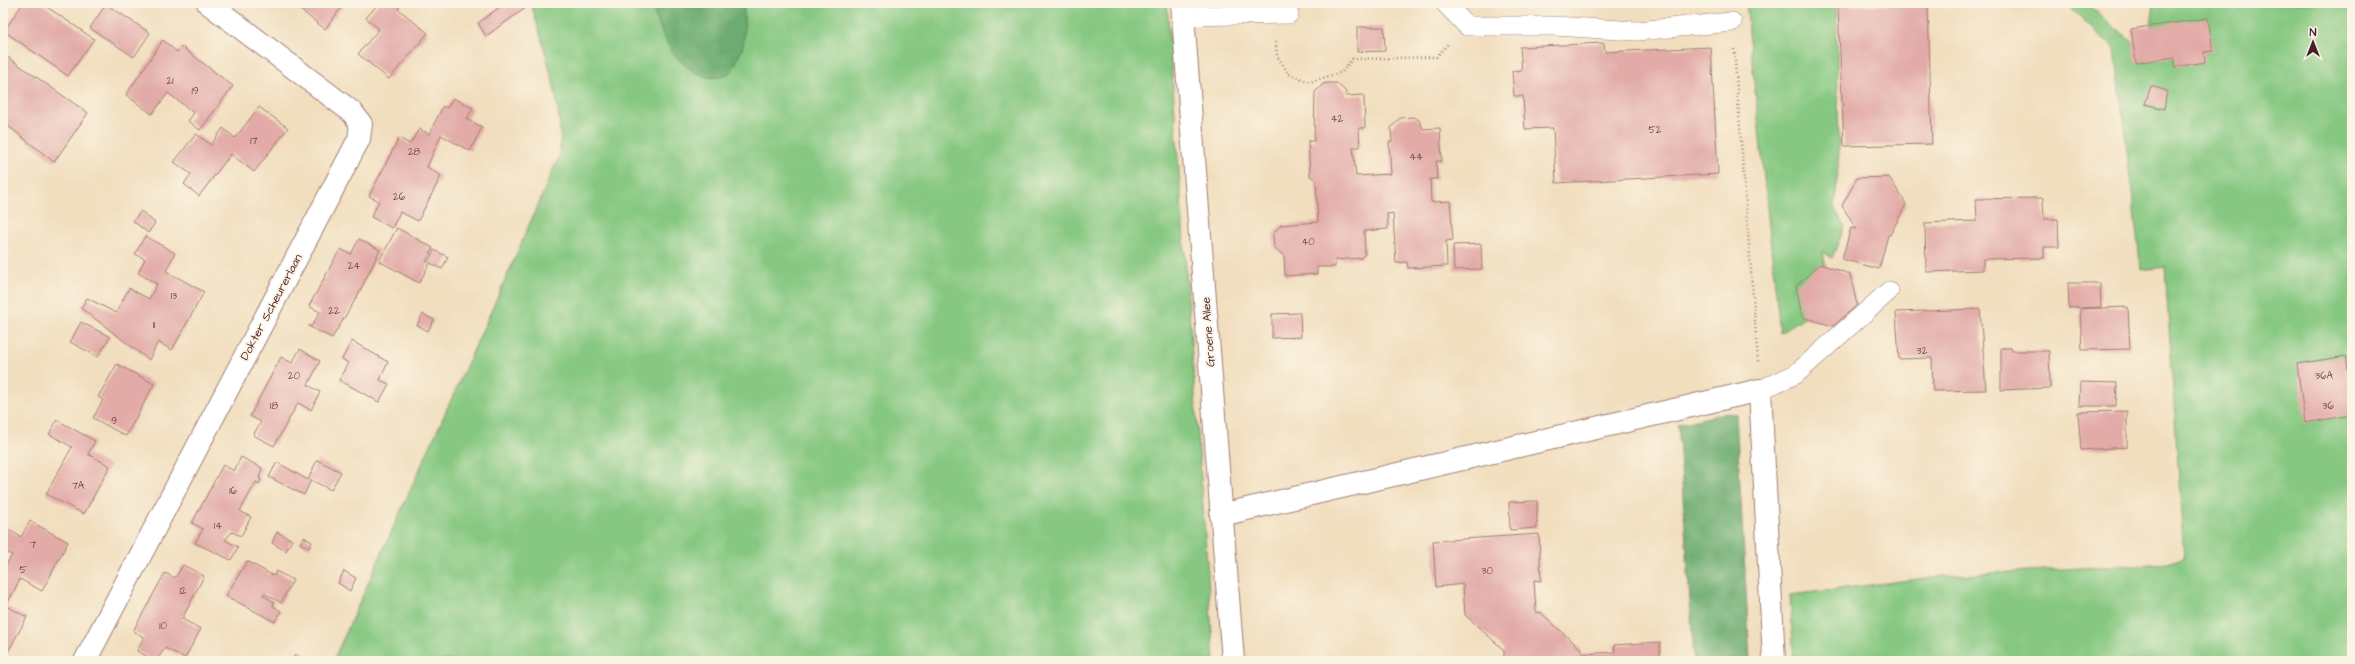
<svg xmlns="http://www.w3.org/2000/svg" width="2355" height="664" font-family="'Architects Daughter',sans-serif">
<style>
.green{fill:#86c881;stroke:#687456}
.forest{fill:#6cac6f;stroke:#5b664d}
.building{fill:#e2aba8}
.lines{fill:none;stroke-linecap:round;stroke-linejoin:round}
.lane-casing{stroke:#9e7e74;stroke-width:20}
.street-casing{stroke:#9e7e74;stroke-width:24}
.path{stroke:#9e7e74;stroke-width:2.5;stroke-dasharray:1 3;stroke-linecap:butt}
.lane{stroke:#fff;stroke-width:19}
.street{stroke:#fff;stroke-width:22}
.labels{text-anchor:middle;stroke-width:4;stroke-linejoin:round;paint-order:stroke}
.number-label{font-size:10px;fill:#70424a}
.street-label{font-size:12px;fill:#4a1f2b;stroke:#fcf5e5}
</style>
<rect width="100%" height="100%" fill="#fcf5e5"/>
<filter id="ink" filterUnits="userSpaceOnUse"><feTurbulence type="fractalNoise" baseFrequency=".025" numOctaves="2"/><feDisplacementMap in="SourceGraphic" scale="8" xChannelSelector="R" yChannelSelector="G"/><feConvolveMatrix kernelMatrix="1 2 1 2 8 2 1 2 1" color-interpolation-filters="sRGB"/></filter>
<filter id="wash" filterUnits="userSpaceOnUse"><feTurbulence type="fractalNoise" baseFrequency=".012" numOctaves="4" result="noise"/><feDisplacementMap in="SourceGraphic" scale="16" xChannelSelector="R" yChannelSelector="G"/><feGaussianBlur stdDeviation="0.9" result="paint"/><feColorMatrix in="noise" values="0 0 0 0 0 0 0 0 0 0 0 0 0 0 0 0 0 1.4 0 .05"/><feComposite in="paint" operator="in"/></filter>
<g filter="url(#wash)">
<rect width="100%" height="100%" fill="#f1debe"/>
<g class="green">
<path d="M531,3h121l5,18 85,27 2,-45h423l47,658h-881l174,-385 53,-122c3,-54 -15,-100 -29,-151z"/>
<polygon points="1746,3 1836,3 1839,151 1835,209 1845,226 1832,258 1823,252 1831,299 1780,333"/>
<polygon points="2065,3 2086,3 2147,55 2154,3 2352,3 2352,661 1794,661 1790,595 1942,576 2168,563 2184,558 2165,267 2141,270 2115,49"/>
</g>
<g class="forest">
<path d="M652,3h92c-1,14 2,33 -2,46 -3,6 -8,20 -13,24 -21,15 -50,-9 -60,-27 -8,-14 -13,-28 -17,-43z"/>
<polygon points="1726,413 1736,414 1750,661 1694,661 1678,424"/>
</g>
<g id="blocks">
<g class="building">
<polygon points="23,3 41,3 94,39 68,76 4,31"/>
<polygon points="302,3 345,3 325,29 298,8"/>
<polygon points="379,3 403,3 398,9 428,33 389,79 358,54 379,29 366,18"/>
<polygon points="505,3 525,3 527,7 486,36 478,23"/>
<polygon points="106,4 150,33 134,57 90,28"/>
<polygon points="1928,4 1932,144 1844,146 1838,6"/>
<polygon points="2208,18 2213,51 2204,52 2205,62 2176,67 2174,57 2136,63 2131,29"/>
<polygon points="1357,27 1384,27 1385,51 1357,52"/>
<polygon points="163,40 177,52 182,47 233,86 200,130 188,121 194,113 168,93 152,114 126,95"/>
<polygon points="1604,43 1605,52 1711,47 1718,174 1556,183 1553,128 1525,129 1523,96 1514,96 1512,71 1522,70 1520,47"/>
<polygon points="3,54 88,113 54,162 3,122"/>
<polygon points="1328,83 1337,83 1346,92 1346,96 1364,95 1365,128 1359,128 1360,147 1353,147 1356,176 1391,174 1389,142 1392,142 1391,128 1400,118 1414,117 1419,120 1423,129 1440,128 1442,161 1436,161 1437,179 1430,179 1431,202 1450,201 1453,240 1446,241 1447,266 1408,268 1407,262 1396,263 1393,213 1387,214 1388,229 1364,231 1365,254 1361,258 1335,260 1335,267 1317,267 1317,274 1285,276 1284,256 1274,247 1273,234 1281,225 1318,222 1316,180 1310,176 1308,141 1314,141 1315,92 1323,84"/>
<polygon points="2151,86 2167,91 2164,109 2145,104"/>
<polygon points="453,98 473,108 467,119 482,127 470,151 441,135 427,167 441,176 418,221 400,212 392,228 371,217 379,201 369,196 399,138 410,144 419,129 429,134 443,106 447,108"/>
<polygon points="259,107 288,128 254,172 231,154 199,196 184,184 191,174 174,162 196,134 211,145 223,128 235,138"/>
<polygon points="3,128 7,131 3,136"/>
<polygon points="1889,177 1906,204 1890,235 1888,235 1879,269 1842,259 1851,228 1857,229 1842,206 1857,178"/>
<polygon points="2043,198 2044,219 2058,219 2059,247 2044,247 2044,258 1983,259 1983,270 1926,272 1925,223 1977,221 1976,199"/>
<polygon points="141,211 155,223 148,233 133,221"/>
<polygon points="397,228 433,248 426,261 428,262 434,250 448,257 442,269 430,263 419,283 379,261"/>
<polygon points="145,236 175,253 166,271 204,292 172,350 158,342 149,360 81,308 87,298 116,313 129,288 149,299 157,284 138,273 145,259 135,254"/>
<polygon points="359,239 380,250 358,295 332,338 308,326 312,326 320,312 309,306 340,249 351,254"/>
<polygon points="1481,244 1482,269 1454,270 1453,245"/>
<polygon points="1820,264 1850,274 1857,305 1833,326 1802,317 1796,286"/>
<polygon points="2068,283 2100,283 2101,307 2069,308"/>
<polygon points="2128,307 2130,349 2082,350 2080,309"/>
<polygon points="1980,309 1986,390 1933,391 1932,358 1899,359 1896,312"/>
<polygon points="1300,313 1301,337 1272,338 1272,314"/>
<polygon points="423,314 434,320 428,331 417,325"/>
<polygon points="81,322 110,337 98,357 70,342"/>
<polygon points="352,341 388,362 380,380 389,384 379,402 339,380 348,363 342,359"/>
<polygon points="2001,348 2011,348 2012,351 2049,351 2050,388 2001,390"/>
<polygon points="300,349 320,361 308,385 320,392 311,410 298,403 274,446 253,435 261,422 250,416 281,357 292,363"/>
<polygon points="2346,356 2352,397 2352,415 2305,423 2297,364"/>
<polygon points="117,364 154,384 126,436 93,418 103,400 98,397"/>
<polygon points="2080,382 2117,383 2116,406 2079,406"/>
<polygon points="2127,411 2127,447 2081,450 2078,412"/>
<polygon points="57,420 95,441 88,454 110,466 84,514 46,494 72,447 49,434"/>
<polygon points="241,457 262,468 259,478 261,479 259,484 256,482 240,511 251,517 241,536 232,532 225,540 238,547 231,560 195,543 203,529 192,523 223,465 234,471"/>
<polygon points="317,460 341,472 331,490 311,480 304,495 269,477 277,462 308,480"/>
<polygon points="1537,501 1537,528 1510,530 1509,502"/>
<polygon points="30,521 68,542 42,591 20,579 6,606 27,617 3,661 3,570 12,555 3,550 3,524 7,526 6,528 21,537"/>
<polygon points="277,532 292,540 286,551 272,543"/>
<polygon points="1539,534 1541,581 1534,580 1536,613 1540,612 1582,650 1582,654 1615,652 1614,645 1660,642 1660,661 1504,661 1504,650 1465,615 1463,584 1436,587 1433,541"/>
<polygon points="304,537 312,542 309,548 300,543"/>
<polygon points="247,561 274,576 276,571 293,580 281,603 264,593 263,595 274,602 273,606 281,611 275,622 226,596"/>
<polygon points="183,565 204,576 182,619 201,629 185,658 165,648 156,661 137,651 144,637 133,631 165,573 175,578"/>
<polygon points="344,571 356,578 350,591 338,583"/>
<polygon points="295,654 308,661 292,661"/>
</g>
</g>
</g>
<g filter="url(#ink)">
<use href="#blocks" fill-opacity="0" stroke="#9e7e74" stroke-width="1"/>
<g class="lines">
<defs>
<g id="lane">
<polyline points="1445,3 1467,26 1554,26 1637,31 1732,22"/>
<polyline points="1184,16 1289,14"/>
<polyline points="1760,390 1796,374 1889,291"/>
</g>
<g id="street">
<polyline points="1182,3 1233,661"/>
<polyline points="1221,515 1760,390 1774,661"/>
<polyline points="85,661 359,139 361,124 352,112 208,3"/>
</g>
</defs>
<use href="#lane" class="lane-casing"/>
<use href="#street" class="street-casing"/>
<g class="path">
<polyline points="1276,42 1277,56 1289,74 1310,82 1342,72 1352,59 1436,57 1448,44"/>
<polyline points="1734,49 1758,362"/>
</g>
<use href="#lane" class="lane"/>
<use href="#street" class="street"/>
</g>
</g>
<g class="labels">
<g class="number-label">
<text x="170" y="84">21</text>
<text x="195" y="94">19</text>
<text x="1337" y="122">42</text>
<text x="1655" y="133">52</text>
<text x="254" y="144">17</text>
<text x="414" y="155">28</text>
<text x="1416" y="160">44</text>
<text x="399" y="200">26</text>
<text x="1308" y="245">40</text>
<text x="354" y="269">24</text>
<text x="174" y="299">13</text>
<text x="334" y="314">22</text>
<text x="154" y="328">11</text>
<text x="1922" y="354">32</text>
<text x="294" y="379">20</text>
<text x="2324" y="379">36A</text>
<text x="274" y="409">18</text>
<text x="2328" y="409">36</text>
<text x="114" y="424">9</text>
<text x="78" y="489">7A</text>
<text x="233" y="494">16</text>
<text x="218" y="529">14</text>
<text x="33" y="548">7</text>
<text x="23" y="573">5</text>
<text x="1487" y="574">30</text>
<text x="183" y="594">12</text>
<text x="163" y="629">10</text>
</g>
<g class="street-label">
<text transform="translate(271 307) rotate(-62)" y="4">Dokter Scheurerlaan</text>
<text transform="translate(1208 332) rotate(-94)" y="4">Groene Allee</text>
</g>
</g>
<rect width="2355" height="664" fill="none" stroke="#fcf5e5" stroke-width="16"/>
<g transform="translate(2313 42)" stroke="#fcf5e5" stroke-width="3" paint-order="stroke">
<path d="M0-3L7 15L0 10L-7 15Z" fill="#4a1f2b"/>
<text y="-6" font-size="11" font-weight="bold" text-anchor="middle" fill="#4a1f2b">N</text>
</g>
</svg>
